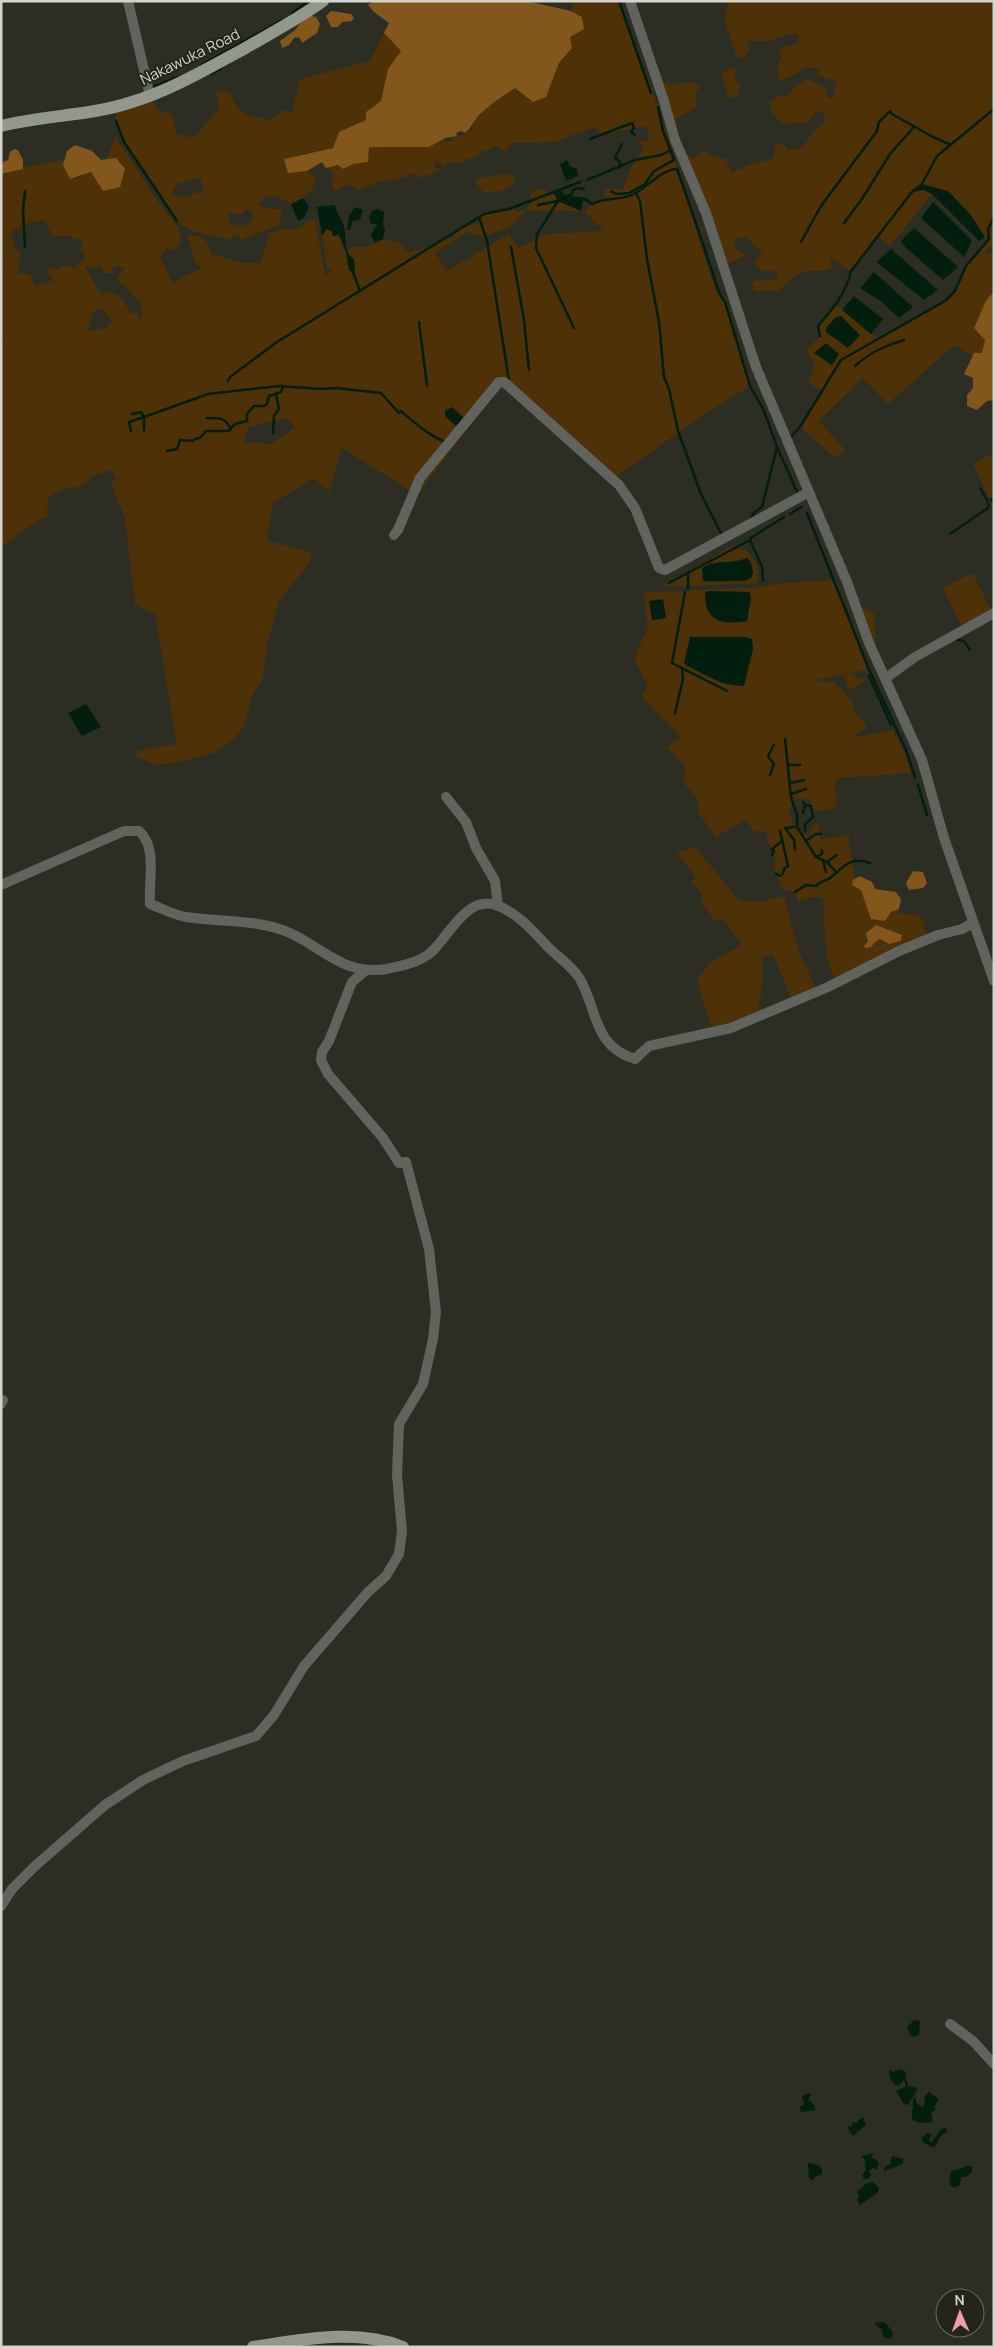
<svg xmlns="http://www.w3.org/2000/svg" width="995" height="2348" font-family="Manrope,sans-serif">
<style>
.green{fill:#4e3107;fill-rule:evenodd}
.forest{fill:#83571b}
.water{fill:#011e0f}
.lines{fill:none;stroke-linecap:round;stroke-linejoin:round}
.stream{stroke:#011e0f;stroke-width:2.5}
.minor{stroke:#60635e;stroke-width:10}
.major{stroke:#92988e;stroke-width:12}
.labels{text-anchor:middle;stroke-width:4;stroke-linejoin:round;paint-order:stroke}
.street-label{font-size:15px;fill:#d3d4cd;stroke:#23251a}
</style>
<rect width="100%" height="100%" fill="#2d2e23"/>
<g class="green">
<path d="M574,1h46l39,109 56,180 10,12 25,84 -45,28 -97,68 -96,-90 -10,-3 -7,2 -78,104 -75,-47 -13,44 -15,-14 -41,25 -6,37 45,13 -4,12 -29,36 -12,44 -4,34 -10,15 -9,32 -12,15 -18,12 -39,10 -19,2 -21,-9 3,-6 39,-6 -22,-130 -20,-9 -10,-87 -14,-35 5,-4 -5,-9 -15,5 -18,12 -16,2 -14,9 -1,19 -11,5 -35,25v-276l4,-8 -4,-3v-86l22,-5v-2l41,-7 -1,5 13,14 28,-15 12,-27 38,59 26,34 1,14 -11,7 -3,-3 -7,9 13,27 11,-8 18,-8 -8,-7 -6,-26c16,1 19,4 23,19l32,9 17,-1 9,-25 -2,-4 23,-5 5,2 13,-9 7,-2 10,56 6,-2 -1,-5h-3l-5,-33 4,-6 13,6 7,17 1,10 2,-6 -2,-6 6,-3h13l17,-8 15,3 10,10 19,-4 13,-8 11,-1c7,-9 13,-16 25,-14l4,-3 -1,-5 34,-10 2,4h11l-15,15 -28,11 -15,-5 -33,21 12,18 62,-37 10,14 29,-14 56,-3 -20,-20h-57v-4l4,-4v-9l5,-5 17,3 5,9 26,10c11,-9 14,-7 24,-13l-4,-3 2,-7 16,2 13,-30 9,-11 -2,-5 -3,1 -1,-3 6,-2 3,2 3,-6 -5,-10 -44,9 -6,-8 -41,15 -44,1 -1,2 2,1 -5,5 -7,-1 1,-2 -3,-2 -18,7v3l-18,5 2,2 -16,-1 -2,6 -9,-7 -2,7h4l1,3 -19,7 -5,-5 -19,7 -14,1 -24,9 -9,-6 -14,7 -4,-10 3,-8 -8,-5 12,-3 5,4 10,-5 15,-2 1,-15h60l16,-9 -1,5 11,-3 -5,-3 14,-2 5,-6 3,2c1,-20 28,-33 43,-43l5,5 26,4 13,-34 13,-14 -3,-12 13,-20 -11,-6zM44,220l9,16h16l14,5 -3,8 6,9 -10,7 1,3 -4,1 -1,-3h-12v3l-11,-1 -1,5 6,7 -19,6 -5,-12 -13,-1 4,-19 -6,-5 -4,-18 20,-9zM87,265l2,3 12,-1 4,7 8,-1v-6h12l-7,10 1,6 4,1 15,17h3l1,17h-3l-1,-6 -6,3 -12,-19 -11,-4 -8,2 -16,-27zM99,308l8,5v4l6,4 -10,10 -2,-2 -11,2 -4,-4h3l4,-11 -2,-2zM286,418l9,9 -23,17 -24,-2 -5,3 5,-18z"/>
<path d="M730,1h264v248l-6,-1 -2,3 3,3 5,-3v40l-8,10 -1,39 -3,14 -8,-1 -1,3 -19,-11 -66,59 -25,-26 -44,43 27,30 -12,6 -34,-30 23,-36 -15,-8 7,-20 -10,-11 15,-16 -2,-10 18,-22 42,35 67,-38 10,-10 11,-25 23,-27 -4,-2 -15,-23 -48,-30 -9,8 11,-2 8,4 -42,52 -12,-10 -27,35 -20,-13v10c-11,5 -13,2 -23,3 -12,2 -22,13 -30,20h-24l-2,-10 22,-1 4,-4 -2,-6 -14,1 -8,-7 8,-11 -15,-15h-10l-3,9 12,8 -26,13 -38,-119 10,9 12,-7 9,5 12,3 7,13 21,-8 18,-4 4,-6v-10l10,1 3,5 13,-1 13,-18 12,-10 -3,-9h-7l-8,10 -26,2 -9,-10 -4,-12 11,-7 7,1 9,-11 11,-6 20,9v9l6,2 3,-19 -19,-4 3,-8h-14l-18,10 -9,2 -2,-12 5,-11 -4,-8 20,-6v-8l-9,-1 -20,7h-22l2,8 -5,9 -8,-2 -12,-38z"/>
<path d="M384,33l17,18 -13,18 -7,32 -15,11v8l-27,12 -6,16 -37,7 -8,18 19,-2 9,7c-3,16 -12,20 -25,26l-14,-8 -13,1 -5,7 5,4 18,2 -2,15 -40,15v-3l-7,-2 -2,4c-16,-3 -38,-5 -52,-16l-61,-92 -3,-10 1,-12 36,-10 5,10 16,6 3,19 18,4 25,-29 -3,-18 14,1c7,23 18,24 40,28l13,-10 9,3 8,-34 70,-18zM200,178l4,13 -18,6 -13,-1v-7l6,-6zM246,209l7,4 -2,9 -10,4 -12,-3v-10l12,2z"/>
<polygon points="730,67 736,69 734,81 740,84 737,99 729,97 721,75"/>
<polygon points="656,82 671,84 694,82 700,87 695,93 697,107 670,122"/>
<path d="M504,174l12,3c-6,14 -18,16 -33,15l-7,-9v-4z"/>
<polygon points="994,453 994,498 990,500 973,464"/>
<path d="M731,547l2,3 11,-1c12,10 16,19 14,34l-96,4zM747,558l-2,23 -39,1 3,-19 29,-1z"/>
<polygon points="973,573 991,611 962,627 943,588"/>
<path d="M835,580l34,89 -51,10v4l16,-2 18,21 2,11 9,7 4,8 -17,10 43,-8 12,24 6,19 -72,5 -5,5 3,16 -2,9 -20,3 -7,-13 -13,1 -7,15 5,6 -3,8 7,-1 12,11 3,-12 6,-2 3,15 27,-4 7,44 -2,1 8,10 6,15 24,7 8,-3 -1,5 17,1 7,3 5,19 -93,42 -8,-26 -3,-55 -11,-1 -14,5 -3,-10 -14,-4 -7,-23 2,-4 -11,-29 -12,-2 -8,-11 -29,18 -18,-25v-12l-14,-17 1,-16 -18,-20 15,-10 -40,-40 6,-11 -13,-24 2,-11 11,-24 -5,-34 117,-6 24,-4zM708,591l41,1 2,5 -4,24 -11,1 -20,-2zM690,637h56l-24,46 -20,-11 -16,-5zM876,925l26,10 -13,9 -9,-5 -16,7z"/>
<polygon points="852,605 865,608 874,613 876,646"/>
<polygon points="853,673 857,678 865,679 865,681 848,690 844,675"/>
<polygon points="695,847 739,900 759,902 784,896 797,946 816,989 792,1000 773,955 762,958 762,990 757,1013 731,1025 712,1029 697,980 711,962 742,945 722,918 716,922 700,900 704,896 691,882 696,878 677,853"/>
</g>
<g class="forest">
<path d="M373,1h153l45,10 11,6 2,12 -14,8 2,11 -13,15 -13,34 -13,5 -18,-14c-13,8 -24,16 -35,26 -6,6 -8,13 -15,19l-4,-2 -5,2 1,3 -12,2 -16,9h-60l-1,15 -15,2 -10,5 -5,-4 -12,3 -4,-6 -15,9 -19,2 -4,-14 49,-11 6,-16 27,-12v-8l15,-11 7,-32 13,-18 -17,-18 5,-10 -15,-11 -6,-7z"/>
<polygon points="331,11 351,14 354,18 352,21 342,22 338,27 331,27 326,16"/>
<polygon points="307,15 316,17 320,24 317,33 302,43 300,38 295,37 289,45 282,48 280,41 295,30"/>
<polygon points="75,145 92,151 101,160 116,158 125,169 120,187 103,191 91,172 70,179 63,165 67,151"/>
<polygon points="14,149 18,150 23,160 23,169 1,174 1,163 8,160 10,152"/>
<polygon points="994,291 994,400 987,401 977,410 967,406 967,395 973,388 973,378 964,374 974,353 982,353 985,340 974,328 986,301"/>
<polygon points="913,871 923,872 927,883 923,888 909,890 906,883"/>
<polygon points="860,876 872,882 875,889 896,892 901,899 899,909 891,912 885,921 871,919 861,890 852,885 853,880"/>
<polygon points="876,925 902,935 901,941 889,944 880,939 875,942 871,947 866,948 864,946 868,941 866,933"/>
</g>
<g class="water">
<polygon points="567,160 570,166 577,169 578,176 566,181 560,164"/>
<polygon points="922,184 948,191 970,214 985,237 979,241 932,194 924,190 912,192"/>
<polygon points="560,190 566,196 583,197 581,211 558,201 553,192"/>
<polygon points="301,199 304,199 309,207 304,218 298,221 291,204"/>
<polygon points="933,202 972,241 964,257 921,218"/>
<path d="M335,205c1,9 9,17 10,26 0,11 0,21 9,29l1,10 -2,2 -4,-1 -3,-19 -7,-17 -6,1 -1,-5 -5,-2 -5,6 -5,-28z"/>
<polygon points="355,207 363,210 360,220 353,221 350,230 347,230 349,216"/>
<polygon points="378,209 384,212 383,225 385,229 383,239 375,243 371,235 377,224 371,224 369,218 372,211"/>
<polygon points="914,228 958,267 943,280 905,247 901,241"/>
<polygon points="891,249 938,290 924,300 876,262"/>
<polygon points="874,272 913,307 899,318 882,302 860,288"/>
<polygon points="854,296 883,319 871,334 842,310"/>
<polygon points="841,316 860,335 848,348 826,332 826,328 835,318"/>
<polygon points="826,343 839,354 832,365 814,353"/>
<polygon points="452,407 464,418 460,426 456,426 445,416 445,411"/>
<path d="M747,558l4,4 2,11 -2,5 -6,3h-42l-1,-13c13,-9 31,-4 45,-10z"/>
<path d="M708,591l41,1 2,5 -4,24c-24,4 -43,1 -42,-28z"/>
<polygon points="663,599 666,618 652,620 649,601"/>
<path d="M690,637h56l6,2 1,10 -9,37c-7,-1 -14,-1 -21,-3 -6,-2 -37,-17 -39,-20z"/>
<polygon points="86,704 101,727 82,736 68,713"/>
<polygon points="914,2020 920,2021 919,2035 914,2037 910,2035 907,2027"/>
<polygon points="899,2069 905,2071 906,2077 899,2086 894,2084 890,2078 889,2070 893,2072"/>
<polygon points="907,2086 916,2087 917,2090 908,2105 904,2104 896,2091"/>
<polygon points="929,2092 939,2099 934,2108 936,2110 931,2113 933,2122 920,2123 912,2120 913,2098 915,2097 917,2104 924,2107 925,2096"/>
<polygon points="809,2093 811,2095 808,2099 815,2106 815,2110 801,2112 800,2107 804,2105 802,2096"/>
<polygon points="863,2117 866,2125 853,2136 847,2127 852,2126 852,2122 857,2123 859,2119"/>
<polygon points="946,2128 947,2131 946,2133 942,2134 934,2148 924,2143 921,2138 928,2133 932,2134 929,2139 931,2143 941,2129"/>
<polygon points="874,2153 871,2157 877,2160 879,2165 876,2170 873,2168 869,2171 871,2175 868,2179 864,2179 862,2175 866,2170 865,2160 861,2156"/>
<polygon points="892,2156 903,2159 903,2164 883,2172 885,2167 890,2164"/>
<polygon points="808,2163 819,2165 822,2170 822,2174 815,2177 813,2180 809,2179"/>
<polygon points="967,2166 972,2166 972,2172 966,2177 961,2177 960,2185 954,2188 949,2184 951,2171 957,2170"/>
<polygon points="873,2182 879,2188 878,2192 860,2205 857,2200 859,2196 857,2191 867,2183"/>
<polygon points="880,2322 886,2323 893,2333 892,2337 888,2339 883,2337 882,2330 874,2323"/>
</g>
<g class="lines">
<g class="stream">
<polyline points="619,1 651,93"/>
<polyline points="292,13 309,1"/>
<polyline points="201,65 282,20"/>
<polyline points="212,74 222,68"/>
<polyline points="152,87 178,77"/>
<polyline points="116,121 124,142 177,221"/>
<polyline points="590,139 632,123 634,128 631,132 635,135"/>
<polyline points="620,168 620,162 615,158 622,144"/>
<polyline points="587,180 635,160 661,155 671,150"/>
<polyline points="25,191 23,210 25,247"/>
<polyline points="611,191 616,194 629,193 645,184 654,171 674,160 663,131 658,107"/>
<polyline points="636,193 640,201 647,259 659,322 664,377 669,389 678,431 701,494 721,533"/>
<polyline points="564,197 571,195 573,190 578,188 584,189"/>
<polyline points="558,201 537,234 536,248 574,328"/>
<path d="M580,201l5,-2 7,5c13,-8 31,-2 45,-12 12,-7 26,-23 40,-23 15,42 29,84 43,126l5,7 25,84 14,25 13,36 -15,60 -7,5 -6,9"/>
<polyline points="538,205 558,201"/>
<polyline points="479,217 487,241 509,381"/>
<polyline points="844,223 862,199 890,154 914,127"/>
<polyline points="801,242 821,206 877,131 879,122 890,111 892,114 933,137 951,145"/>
<polyline points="511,247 524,320 529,370"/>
<polyline points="353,272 360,291"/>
<polyline points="419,322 427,386"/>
<path d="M820,336l-2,-10c14,-16 28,-33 33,-55l61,-79 10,-8 15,-28 57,-47"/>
<polyline points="1,341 2,342"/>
<path d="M855,366c15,-14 30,-20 49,-26"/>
<polyline points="228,381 230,377 277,342 484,214 509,209 580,182"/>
<path d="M132,414l9,-2 3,5 64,-23 71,-8 43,3 14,-1 45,5 18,20 2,-2c14,12 27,24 44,31"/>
<path d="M207,418c12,0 19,-1 24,12"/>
<polyline points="144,430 144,417"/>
<polyline points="131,431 129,422 144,417"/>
<polyline points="273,433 274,416 279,409 276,394"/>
<polyline points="790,438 800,427 841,360 945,301 955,291 966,266 989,239 988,229 994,217"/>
<polyline points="777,447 798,494"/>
<polyline points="167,451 177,449 180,440 193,441 195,439 200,438 206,431 228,431 235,424 247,421 247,414 254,406 264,406 267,404 269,396 281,392 283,387"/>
<polyline points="991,499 994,503"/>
<polyline points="807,513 868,667 906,750 915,777"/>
<polyline points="790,514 801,507"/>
<polyline points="950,534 988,508 989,504 980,488"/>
<polyline points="750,540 762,567 763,581"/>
<polyline points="669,583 750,540 752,537 784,517"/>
<polyline points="688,589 688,573"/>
<polyline points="685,592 672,663 727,691"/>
<polyline points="955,639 964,641 970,650"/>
<polyline points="869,676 891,725"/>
<polyline points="675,713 683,679 682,668"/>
<polyline points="785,739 791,797 797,815 797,827 816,857 827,862 836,872"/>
<polyline points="789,765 800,765"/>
<polyline points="770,775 774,764 768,756 774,745"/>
<polyline points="790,783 804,780"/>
<polyline points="918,785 927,815"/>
<polyline points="791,794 806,789"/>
<polyline points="803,802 805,805 803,813"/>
<polyline points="805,805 811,806 813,817 805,824 805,831"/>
<polyline points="785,828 794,840 795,850"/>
<polyline points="785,828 797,827"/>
<polyline points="780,831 788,866 784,869 783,874"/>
<polyline points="807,840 816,834 821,834"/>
<polyline points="772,855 774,850 772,849 782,841"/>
<polyline points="816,857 822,854 822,850"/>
<polyline points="823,860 826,872"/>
<polyline points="828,861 837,855"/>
<polyline points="776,874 781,876"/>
<path d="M795,892l11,-7 10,1c5,-5 10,-5 14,-8 14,-11 20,-22 40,-15"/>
<polyline points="905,2079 907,2086"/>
</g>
<g class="minor">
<polyline points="128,1 150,96"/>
<polyline points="630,1 663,98 675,140 706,213 756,367 847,582 869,643 922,760 944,838 994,981"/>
<polyline points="394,535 398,530 420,478 499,382 504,382 619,485 635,508 659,568 665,570 809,492"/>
<polyline points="886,678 915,657 994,613"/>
<polyline points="446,797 466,822 476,848 495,881 498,906"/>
<path d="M1,885l123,-54h15c19,16 9,52 11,73 11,4 24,11 36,13 32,5 74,2 104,16 35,16 54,43 97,36 14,-3 30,-6 42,-15 19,-15 36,-59 67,-49 22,8 37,26 52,42 11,11 24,19 32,32 18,32 13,67 55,80l14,-13 82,-18 97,-41 71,-36 39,-16 24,-6 11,-6"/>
<polyline points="1,1404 3,1400"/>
<polyline points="1,1906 12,1889 34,1867 105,1805 143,1780 183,1761 256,1736 274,1715 304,1666 368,1592 386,1576 399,1554 402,1531 397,1475 399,1424 423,1384 433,1339 436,1312 429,1249 406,1162 399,1163 383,1138 328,1074 321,1060 322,1052 329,1041 352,982 365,971"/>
<polyline points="950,2024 973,2041 994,2064"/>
</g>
<g class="major">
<path d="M1,126c43,-11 89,-10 131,-24 39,-12 74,-33 110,-52 27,-16 55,-30 81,-49"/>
<path d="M253,2347c48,-7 103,-19 150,0"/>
</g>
</g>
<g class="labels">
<g class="street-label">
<text transform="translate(190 57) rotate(-26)" y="5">Nakawuka Road</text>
</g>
</g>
<rect width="995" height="2348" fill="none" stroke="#d3d4cd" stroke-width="5"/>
<g transform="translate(960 2313) rotate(358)"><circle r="24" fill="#23251a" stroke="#696b62"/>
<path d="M0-4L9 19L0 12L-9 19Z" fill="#f29aae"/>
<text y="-8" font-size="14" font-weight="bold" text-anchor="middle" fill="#d3d4cd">N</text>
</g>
</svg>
